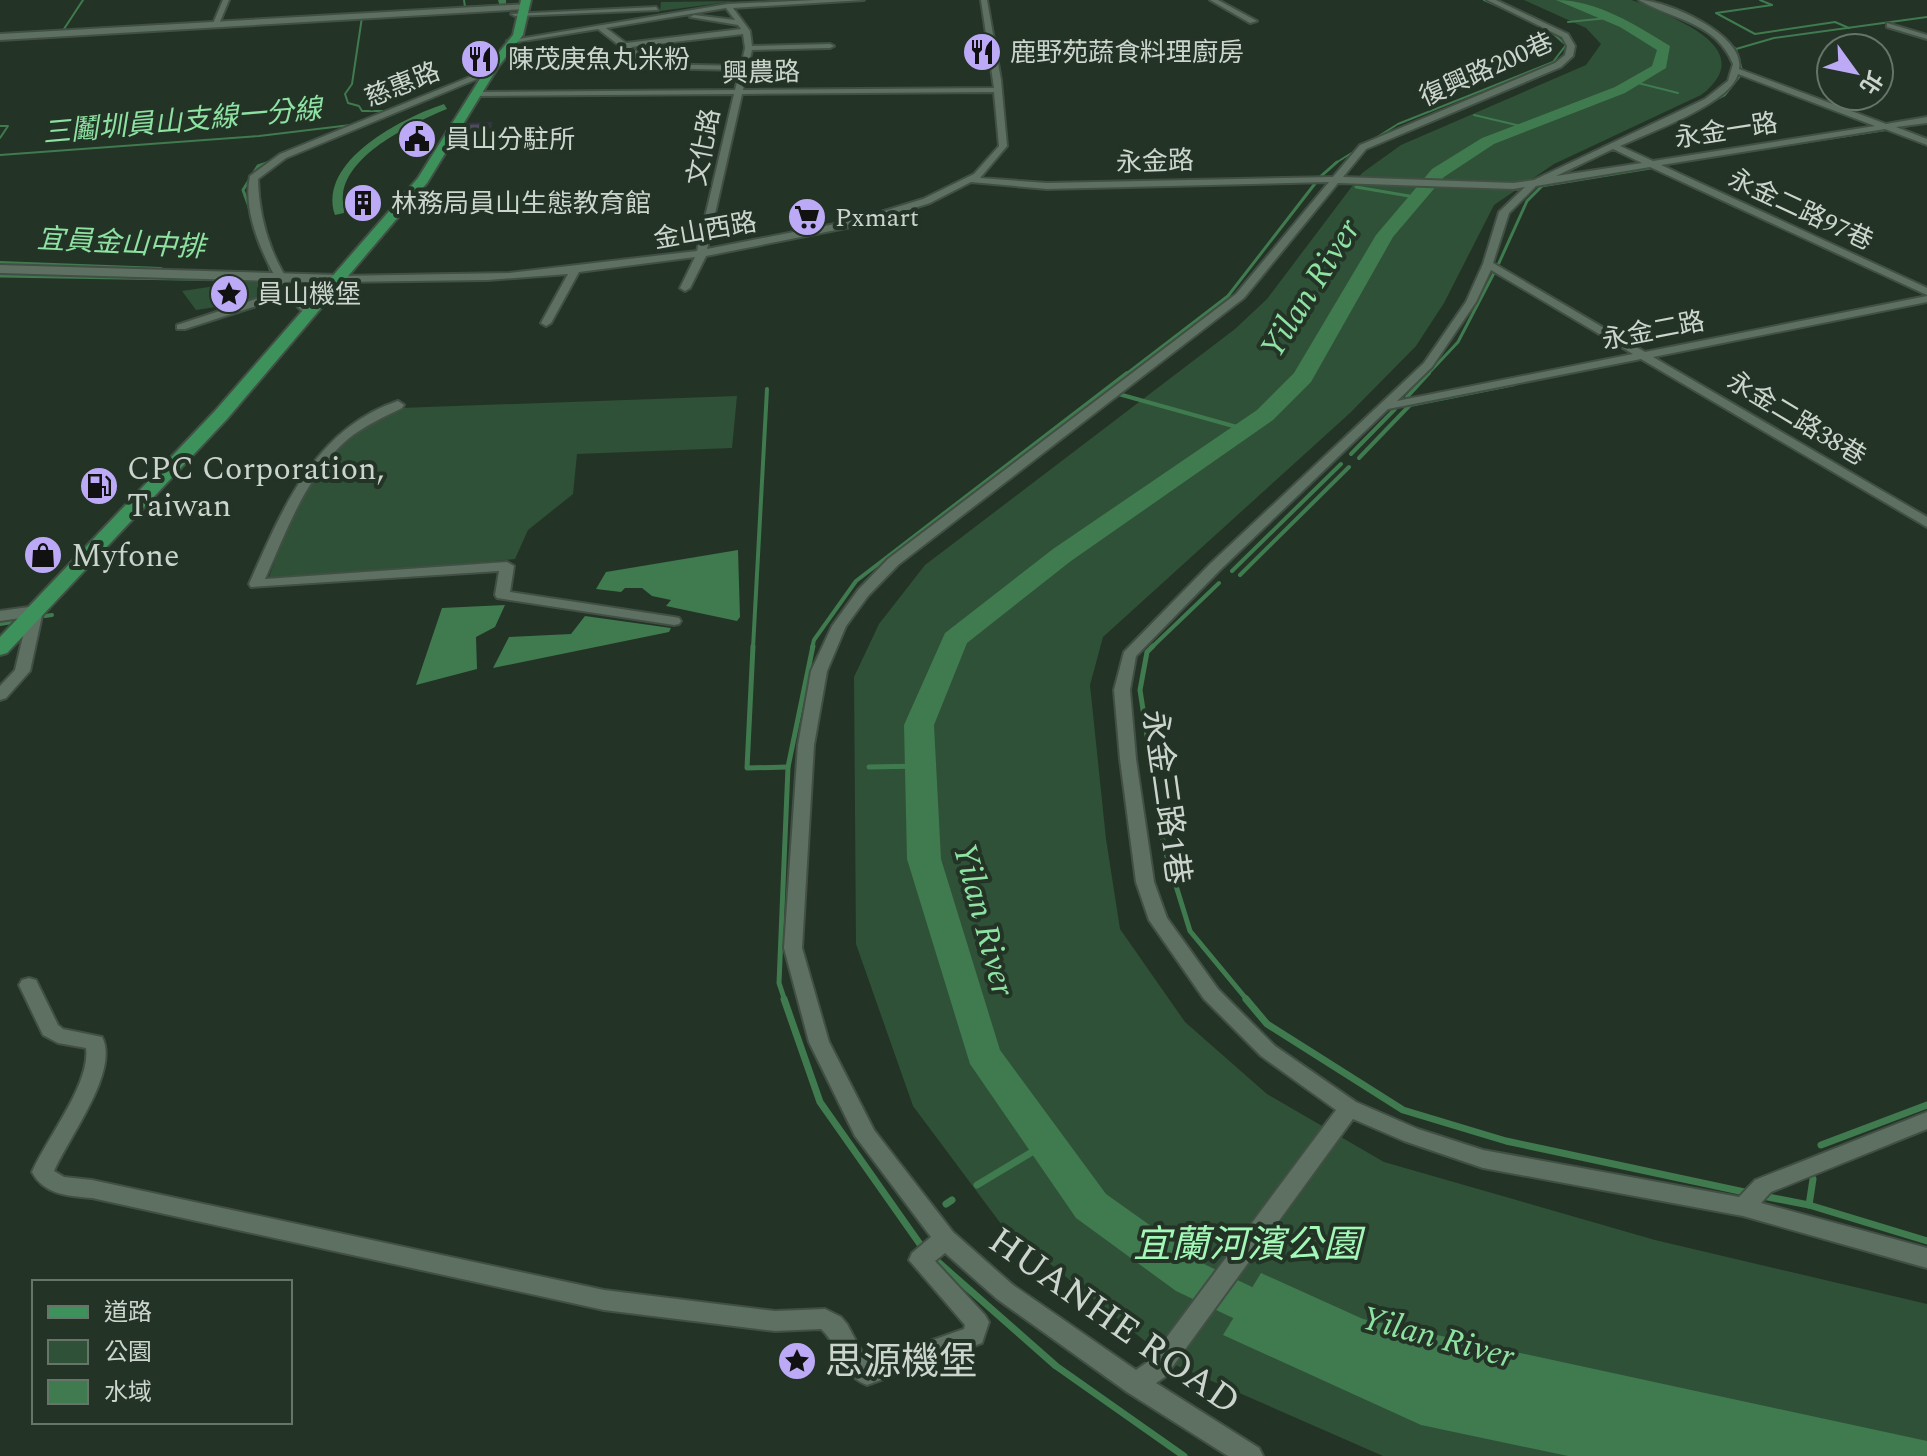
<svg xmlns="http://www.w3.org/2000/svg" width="1927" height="1456" font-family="Spectral,'Noto Sans TC',serif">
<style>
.green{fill:#2f5137}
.water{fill:#407a4f}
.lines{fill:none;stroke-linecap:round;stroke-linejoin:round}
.stream-far4{stroke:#407a4f;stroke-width:2}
.stream-far3{stroke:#407a4f;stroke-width:3}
.stream-far2{stroke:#407a4f;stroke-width:4}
.stream-far1{stroke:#407a4f;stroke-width:5}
.stream{stroke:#407a4f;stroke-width:7}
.canal{fill:#407a4f;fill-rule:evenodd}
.river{fill:#407a4f;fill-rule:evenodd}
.minor-casing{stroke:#414f44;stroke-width:4}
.tertiary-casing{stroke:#414f44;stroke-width:4}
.primary-casing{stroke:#414f44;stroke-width:4}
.minor{fill:#5d7061;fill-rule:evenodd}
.tertiary{fill:#5d7061;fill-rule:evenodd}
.primary{fill:#3d915a;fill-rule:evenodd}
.wall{fill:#454153}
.shaded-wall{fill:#383543}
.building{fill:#504c60;stroke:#383543;stroke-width:2}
.labels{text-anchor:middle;stroke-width:8;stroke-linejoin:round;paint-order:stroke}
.far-poi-label{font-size:26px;fill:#cbd5cd;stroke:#233326;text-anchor:start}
.far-street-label{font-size:26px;fill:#cbd5cd;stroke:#233326}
.far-water-label{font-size:28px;font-style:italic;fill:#8ee2a2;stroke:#233326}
.poi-label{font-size:32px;fill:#cbd5cd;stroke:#233326;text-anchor:start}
.street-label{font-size:32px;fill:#cbd5cd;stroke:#233326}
.water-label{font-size:34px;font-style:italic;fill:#8ee2a2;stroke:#233326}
.near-park-label{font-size:38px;font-style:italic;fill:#a3f8b7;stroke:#233326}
.near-street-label{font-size:38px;fill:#cbd5cd;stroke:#233326}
.near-poi-label{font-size:38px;fill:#cbd5cd;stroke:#233326;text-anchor:start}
</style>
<rect width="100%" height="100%" fill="#233326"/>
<g class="green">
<polygon points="811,0 736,1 660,11 661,2"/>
<path d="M1524,0c32,0 76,0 107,0 9,2 20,8 29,12 37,16 92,44 41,83l-147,69 -60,41 -50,98 -28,43 -66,67 -247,224 -13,48 16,154 14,90 65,93 82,72 117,68 271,78 272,64v152h-544l-210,-92 -172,-140 -88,-118 -57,-162 -2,-267 25,-53 46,-59 310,-236 32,-30 95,-126 39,-28 185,-80 15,-21 -15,-16z"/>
<polygon points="263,279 276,279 279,291 223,311 215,307 196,310 182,291"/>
<polygon points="737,396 732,448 577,454 573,494 528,530 515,559 267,582 291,519 324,464 351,436 400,408"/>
</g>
<g class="water">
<polygon points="738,550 740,617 737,621 666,606 671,600 652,596 642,588 625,588 621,592 596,589 606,572"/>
<polygon points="505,605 495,627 476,637 477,669 416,685 442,608"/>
<polygon points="585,616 671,628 669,632 493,668 509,637 571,634"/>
<polygon points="1261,1273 1363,1319 1927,1441 1927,1456 1568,1456 1421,1425 1223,1335"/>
</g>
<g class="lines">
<g class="stream-far4">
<polyline points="1484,0 1520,16"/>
<polyline points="1760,0 1772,5 1716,13 1755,34 1835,22 1849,28"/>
<polyline points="465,7 503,5"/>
<polyline points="460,10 465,7 464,0"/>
<polyline points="367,17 362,17 352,84 345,94 348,103 359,106 362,111 391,111"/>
<polyline points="1568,22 1608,18"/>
<polyline points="1714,30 1736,49 1742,70"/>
<polyline points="62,32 83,0"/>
<polyline points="1736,49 1774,38 1927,17"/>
<polyline points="1634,82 1678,93"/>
<polyline points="1707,104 1725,95 1741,75"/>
<polyline points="1474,115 1525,127"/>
<polyline points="0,126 8,126 0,138"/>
<polyline points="1897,128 1927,123"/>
<polyline points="0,155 259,136 359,124"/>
<polyline points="264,164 273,161"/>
<polyline points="1334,164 1398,124 1553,62 1566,45 1550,31"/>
<polyline points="1667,164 1886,130"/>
</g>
<g class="stream-far3">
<polyline points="1661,165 1680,162"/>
<polyline points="1320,177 1337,162"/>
<polyline points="1552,179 1582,164"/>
<polyline points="1541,186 1650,168"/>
<polyline points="1356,187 1409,196"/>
<polyline points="253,218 243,190 258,166 270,162"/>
<polyline points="1498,265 1527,201 1542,186"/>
<polyline points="264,274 271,272 265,254"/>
<polyline points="0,276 243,280"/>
<polyline points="1125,375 1228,296 1317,181"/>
<polyline points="1427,375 1458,342 1494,273"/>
</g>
<g class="stream-far2">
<polyline points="1115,393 1244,429"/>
<polyline points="1407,397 1429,373"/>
<polyline points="1351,454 1395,409"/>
<polyline points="1359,458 1410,405 1515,384"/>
<polyline points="1232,571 1341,464"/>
<polyline points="1240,575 1349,467"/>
<polyline points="45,616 52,615"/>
<polyline points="0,624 12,622"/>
<polyline points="753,648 767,389"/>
<polyline points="812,648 814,640 856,581 1127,373"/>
<polyline points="1151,648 1219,583"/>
</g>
<g class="stream-far1">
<polyline points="753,646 747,768 788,767"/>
<polyline points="1153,646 1147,652 1140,690 1164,847 1190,931 1248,1001"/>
<polyline points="869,767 923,766"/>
<polyline points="785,1001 779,983 788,767 813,646"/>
</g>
<g class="stream">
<polyline points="784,999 820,1102 922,1247"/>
<polyline points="1246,999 1267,1024 1403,1110 1506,1141 1749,1193"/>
<polyline points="1821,1145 1927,1105"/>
<polyline points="977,1185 1047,1143"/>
<polyline points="1763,1196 1809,1205 1927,1241"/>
<polyline points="946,1204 952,1200"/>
<polyline points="1809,1205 1813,1179"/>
<polyline points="938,1262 1056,1366 1184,1456"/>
</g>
<g class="canal">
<polygon points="498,0 506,0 506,7 500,7"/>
<path d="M444,104l3,5c-34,14 -99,44 -104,85 -1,6 1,13 1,19l-9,2c-18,-54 67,-97 109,-111z"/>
<polygon points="0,261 161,267 167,270 161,273 0,267"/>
</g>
<path class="river" d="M1556,0c41,0 80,25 114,46l-4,22 -41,25 -131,51 -50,33 -51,60 -82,145 -38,38 -202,141 -104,82 -33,82 7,134 59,191 106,144 100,71 86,41 7,14 -7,14 -15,5 -101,-48 -100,-73 -106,-154 -63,-205 -3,-134 41,-92 108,-84 204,-139 37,-37 82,-138 56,-66 50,-31 133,-51 37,-21 5,-16 -37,-23z"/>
<defs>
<g id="minor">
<polygon points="223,0 229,0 219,24 212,26"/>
<path d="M815,0h49l-131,8 17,23 2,15 78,-2 4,2 -4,2 -78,2 -9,40 251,-2 -13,-88h6l14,80 6,66 -27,32 67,5 286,-6 27,-32 195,-82 10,-8 2,-9 -5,-9 -75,-37h9l72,34 7,12 -2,10 -12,11 -195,82 -23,28 170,6 21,-3 171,-81 23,-18 5,-17c-17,-42 -60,-44 -94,-64 27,0 107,35 100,69l147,55 41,-7v6l-31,4 31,12v6l-42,-16 -224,36 266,123v7l-277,-128 -114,19 -27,27 -16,50 152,89 282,-56v6l-274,55 274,160v10l-286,-168 -253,50 -168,161 -84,86 -6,34 6,69 18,123 13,36 51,71 57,57 81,56 62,27 65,21 256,47 16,-17 172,-68v17l-156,63 -10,11 166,45v20l-184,-52 -260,-48 -79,-27 -51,-22 -188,258 -9,6 103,65 4,8h-35l-101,-64 -130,-93 -52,-46 -10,8 50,54 4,7 -7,21 -115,42c-27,-10 -26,-38 -46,-56l-46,2 -171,-21 -512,-112c-23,-2 -48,-3 -60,-26 14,-33 59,-89 54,-124l-28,-5 -15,-8 -24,-50 3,-5 7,-2 7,2 22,45 5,4 39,8c18,34 -34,101 -48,134l10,6 28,3 512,110 171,21 50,-2 16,8 6,7 16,30 7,8 94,-33 1,-4 -56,-65 3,-7 19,-16 -76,-101 -46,-94 -25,-94 14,-203 13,-74 21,-45 26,-36 30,-31 348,-265 93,-112 -282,7 -76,-7 -41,21 -69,22 -155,31 -16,32 -5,3 -5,-3 15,-31 -116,15 -28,51 -5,3 -5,-3 27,-49 -80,6 -150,2 -5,-3 5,-3 171,-3 188,-22 37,-157 -256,2 -4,-2 4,-2 257,-2 5,-20 -92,-2 -50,-39 -87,14 -4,-2 221,-37zM726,8l9,12 -41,-5 -4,2 48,8 3,4 -115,14 -20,-15zM743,34l2,14 -4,18 -88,-2 -22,-17zM1738,74l137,52 -222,35 -33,-15c28,-13 110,-42 118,-72zM994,92l5,54 -25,28 -51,25 -68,21 -148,29 35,-155zM1613,149l29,14 -86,13zM1338,183l175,6 12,-2 -26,25 -16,52 -17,38 -42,61 -214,201 -86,88 -10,38 6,69 16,123 13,38 55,79 57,57 75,54 -187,251 -13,9 -123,-85 -60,-53 -79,-102 -45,-88 -27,-94 12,-203 13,-74 19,-45 22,-30 30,-31 346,-267zM1491,270l142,84 -236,47 35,-34 44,-65z"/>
<polygon points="1210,0 1218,0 1257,21 1250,23"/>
<polygon points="656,7 658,10 515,16 511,14"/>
<polygon points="1887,23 1927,35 1927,39 1887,27"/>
<path d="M487,70l7,2 -208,86 -28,21c1,48 19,99 56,132v4h-8l-19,-19 -102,33h-8v-4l106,-35c-19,-31 -41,-77 -33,-114l30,-22z"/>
<path d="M398,401l6,4 -2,3c-18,9 -38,18 -54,31 -42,36 -61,91 -83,140l242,-17 7,4 -4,26 164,25 5,1 2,3 -2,3 -5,1 -177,-27 -2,-3 4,-24 -248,16 -2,-3c33,-74 65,-155 149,-183z"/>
<polygon points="36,607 43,611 30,671 6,698 0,700 0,686 15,670 29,611"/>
</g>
<g id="tertiary">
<polygon points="528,4 525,9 0,40 0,34"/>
<polygon points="0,265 338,275 345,279 338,283 0,273"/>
<polygon points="36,606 42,607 45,611 42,615 0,621 0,611"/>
</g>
<polygon id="primary" points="521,0 531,0 523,35 498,67 427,183 227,419 7,653 0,655 0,637 215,411 418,178 488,66 513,35"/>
</defs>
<use href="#minor" class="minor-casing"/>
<use href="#tertiary" class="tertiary-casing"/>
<use href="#primary" class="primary-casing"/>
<use href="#minor" class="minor"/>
<use href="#tertiary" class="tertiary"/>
<use href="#primary" class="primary"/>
</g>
<polygon class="wall" points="491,123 493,136 486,149 462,150 460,137"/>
<polygon class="shaded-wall" points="491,123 493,136 486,149 484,136"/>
<polygon class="building" points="491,123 484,136 460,137 467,124"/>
<defs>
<symbol id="restaurant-disc" viewBox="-11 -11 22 22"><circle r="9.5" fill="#bcaaf6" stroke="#233326"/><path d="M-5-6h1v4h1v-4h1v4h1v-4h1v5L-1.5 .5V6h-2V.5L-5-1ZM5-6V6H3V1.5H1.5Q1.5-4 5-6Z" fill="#111"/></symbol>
<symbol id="civic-disc" viewBox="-11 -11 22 22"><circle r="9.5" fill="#bcaaf6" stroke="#233326"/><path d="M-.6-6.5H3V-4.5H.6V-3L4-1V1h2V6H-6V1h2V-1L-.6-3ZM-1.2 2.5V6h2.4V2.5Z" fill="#111"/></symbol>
<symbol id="building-disc" viewBox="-11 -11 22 22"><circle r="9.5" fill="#bcaaf6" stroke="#233326"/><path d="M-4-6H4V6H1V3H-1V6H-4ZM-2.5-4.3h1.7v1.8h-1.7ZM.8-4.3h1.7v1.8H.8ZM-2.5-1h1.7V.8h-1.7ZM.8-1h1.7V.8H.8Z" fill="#111"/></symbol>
<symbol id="supermarket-disc" viewBox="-11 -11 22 22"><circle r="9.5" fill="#bcaaf6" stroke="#233326"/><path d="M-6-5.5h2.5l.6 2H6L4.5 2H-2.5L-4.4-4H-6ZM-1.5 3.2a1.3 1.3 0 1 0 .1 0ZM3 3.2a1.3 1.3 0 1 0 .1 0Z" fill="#111"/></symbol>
<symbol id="sight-disc" viewBox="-11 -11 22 22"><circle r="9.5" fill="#bcaaf6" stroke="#233326"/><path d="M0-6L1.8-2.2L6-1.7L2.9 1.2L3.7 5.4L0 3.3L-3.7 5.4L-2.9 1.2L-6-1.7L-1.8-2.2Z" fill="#111"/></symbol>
<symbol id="fuel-disc" viewBox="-11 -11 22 22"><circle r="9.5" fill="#bcaaf6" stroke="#233326"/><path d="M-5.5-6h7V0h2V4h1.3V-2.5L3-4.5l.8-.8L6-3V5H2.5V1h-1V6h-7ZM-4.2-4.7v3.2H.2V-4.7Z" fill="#111"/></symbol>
<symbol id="shop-disc" viewBox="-11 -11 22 22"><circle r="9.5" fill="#bcaaf6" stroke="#233326"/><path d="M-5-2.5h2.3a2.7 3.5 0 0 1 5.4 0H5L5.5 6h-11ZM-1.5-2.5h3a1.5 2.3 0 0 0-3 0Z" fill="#111"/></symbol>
</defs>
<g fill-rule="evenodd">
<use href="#restaurant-disc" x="960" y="30" width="44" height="44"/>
<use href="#restaurant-disc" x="458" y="37" width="44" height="44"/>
<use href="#civic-disc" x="395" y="117" width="44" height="44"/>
<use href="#building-disc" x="341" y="181" width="44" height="44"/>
<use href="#supermarket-disc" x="785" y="195" width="44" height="44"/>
<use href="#sight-disc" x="207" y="272" width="44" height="44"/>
<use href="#fuel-disc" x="77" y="464" width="44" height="44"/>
<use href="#shop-disc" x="21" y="533" width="44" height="44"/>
<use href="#sight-disc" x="775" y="1339" width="44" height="44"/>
</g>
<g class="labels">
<g class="far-poi-label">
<text x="1010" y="61">鹿野苑蔬食料理廚房</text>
<text x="508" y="68">陳茂庚魚丸米粉</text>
<text x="445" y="148">員山分駐所</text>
<text x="391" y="212">林務局員山生態教育館</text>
<text x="835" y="226">Pxmart</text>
<text x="257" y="303">員山機堡</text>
</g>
<g class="far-street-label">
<text transform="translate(1486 69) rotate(-24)" y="9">復興路200巷</text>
<text transform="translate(761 72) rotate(-1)" y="9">興農路</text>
<text transform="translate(402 84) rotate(-22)" y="9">慈惠路</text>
<text transform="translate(1726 130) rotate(-9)" y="9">永金一路</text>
<text transform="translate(703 147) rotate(-79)" y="9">文化路</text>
<text transform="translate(1155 161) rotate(-2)" y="9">永金路</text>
<text transform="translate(1801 209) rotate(25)" y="9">永金二路97巷</text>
<text transform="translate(705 230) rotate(-10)" y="9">金山西路</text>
<text transform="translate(1653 330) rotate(-11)" y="9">永金二路</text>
<text transform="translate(1797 418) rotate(31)" y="9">永金二路38巷</text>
</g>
<g class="far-water-label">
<text transform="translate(182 120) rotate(-5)" y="10">三鬮圳員山支線一分線</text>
<text transform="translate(121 242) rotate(3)" y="10">宜員金山中排</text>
</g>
<g class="poi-label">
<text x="127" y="479">CPC Corporation,<tspan x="127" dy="37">Taiwan</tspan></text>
<text x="71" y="566">Myfone</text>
</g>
<g class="street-label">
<text transform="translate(1167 797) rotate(82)" y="11">永金三路1巷</text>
</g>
<g class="water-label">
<text transform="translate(1309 288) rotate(-58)" y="12">Yilan River</text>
<text transform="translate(985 919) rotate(75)" y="12">Yilan River</text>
<text transform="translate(1438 1336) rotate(15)" y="12">Yilan River</text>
</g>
<g class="near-park-label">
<text x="1247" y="1257">宜蘭河濱公園</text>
</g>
<g class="near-street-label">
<text transform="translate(1115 1320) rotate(35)" y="13">HUANHE ROAD</text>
</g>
<g class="near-poi-label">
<text x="825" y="1374">思源機堡</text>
</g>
</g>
<rect x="32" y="1280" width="260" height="144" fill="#233326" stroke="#667469" stroke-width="2"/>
<rect x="48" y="1306" width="40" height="12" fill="#3d915a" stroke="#667469" stroke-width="2"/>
<text x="104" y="1320" font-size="24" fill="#cbd5cd">道路</text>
<rect x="48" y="1340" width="40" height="24" fill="#2f5137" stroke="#667469" stroke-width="2"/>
<text x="104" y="1360" font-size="24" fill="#cbd5cd">公園</text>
<rect x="48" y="1380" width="40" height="24" fill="#407a4f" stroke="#667469" stroke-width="2"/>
<text x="104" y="1400" font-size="24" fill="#cbd5cd">水域</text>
<g transform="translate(1855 72) rotate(123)"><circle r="38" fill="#233326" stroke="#667469" stroke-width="2"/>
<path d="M0-6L14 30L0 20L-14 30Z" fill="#bcaaf6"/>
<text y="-12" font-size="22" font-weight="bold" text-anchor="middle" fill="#cbd5cd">北</text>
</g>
</svg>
